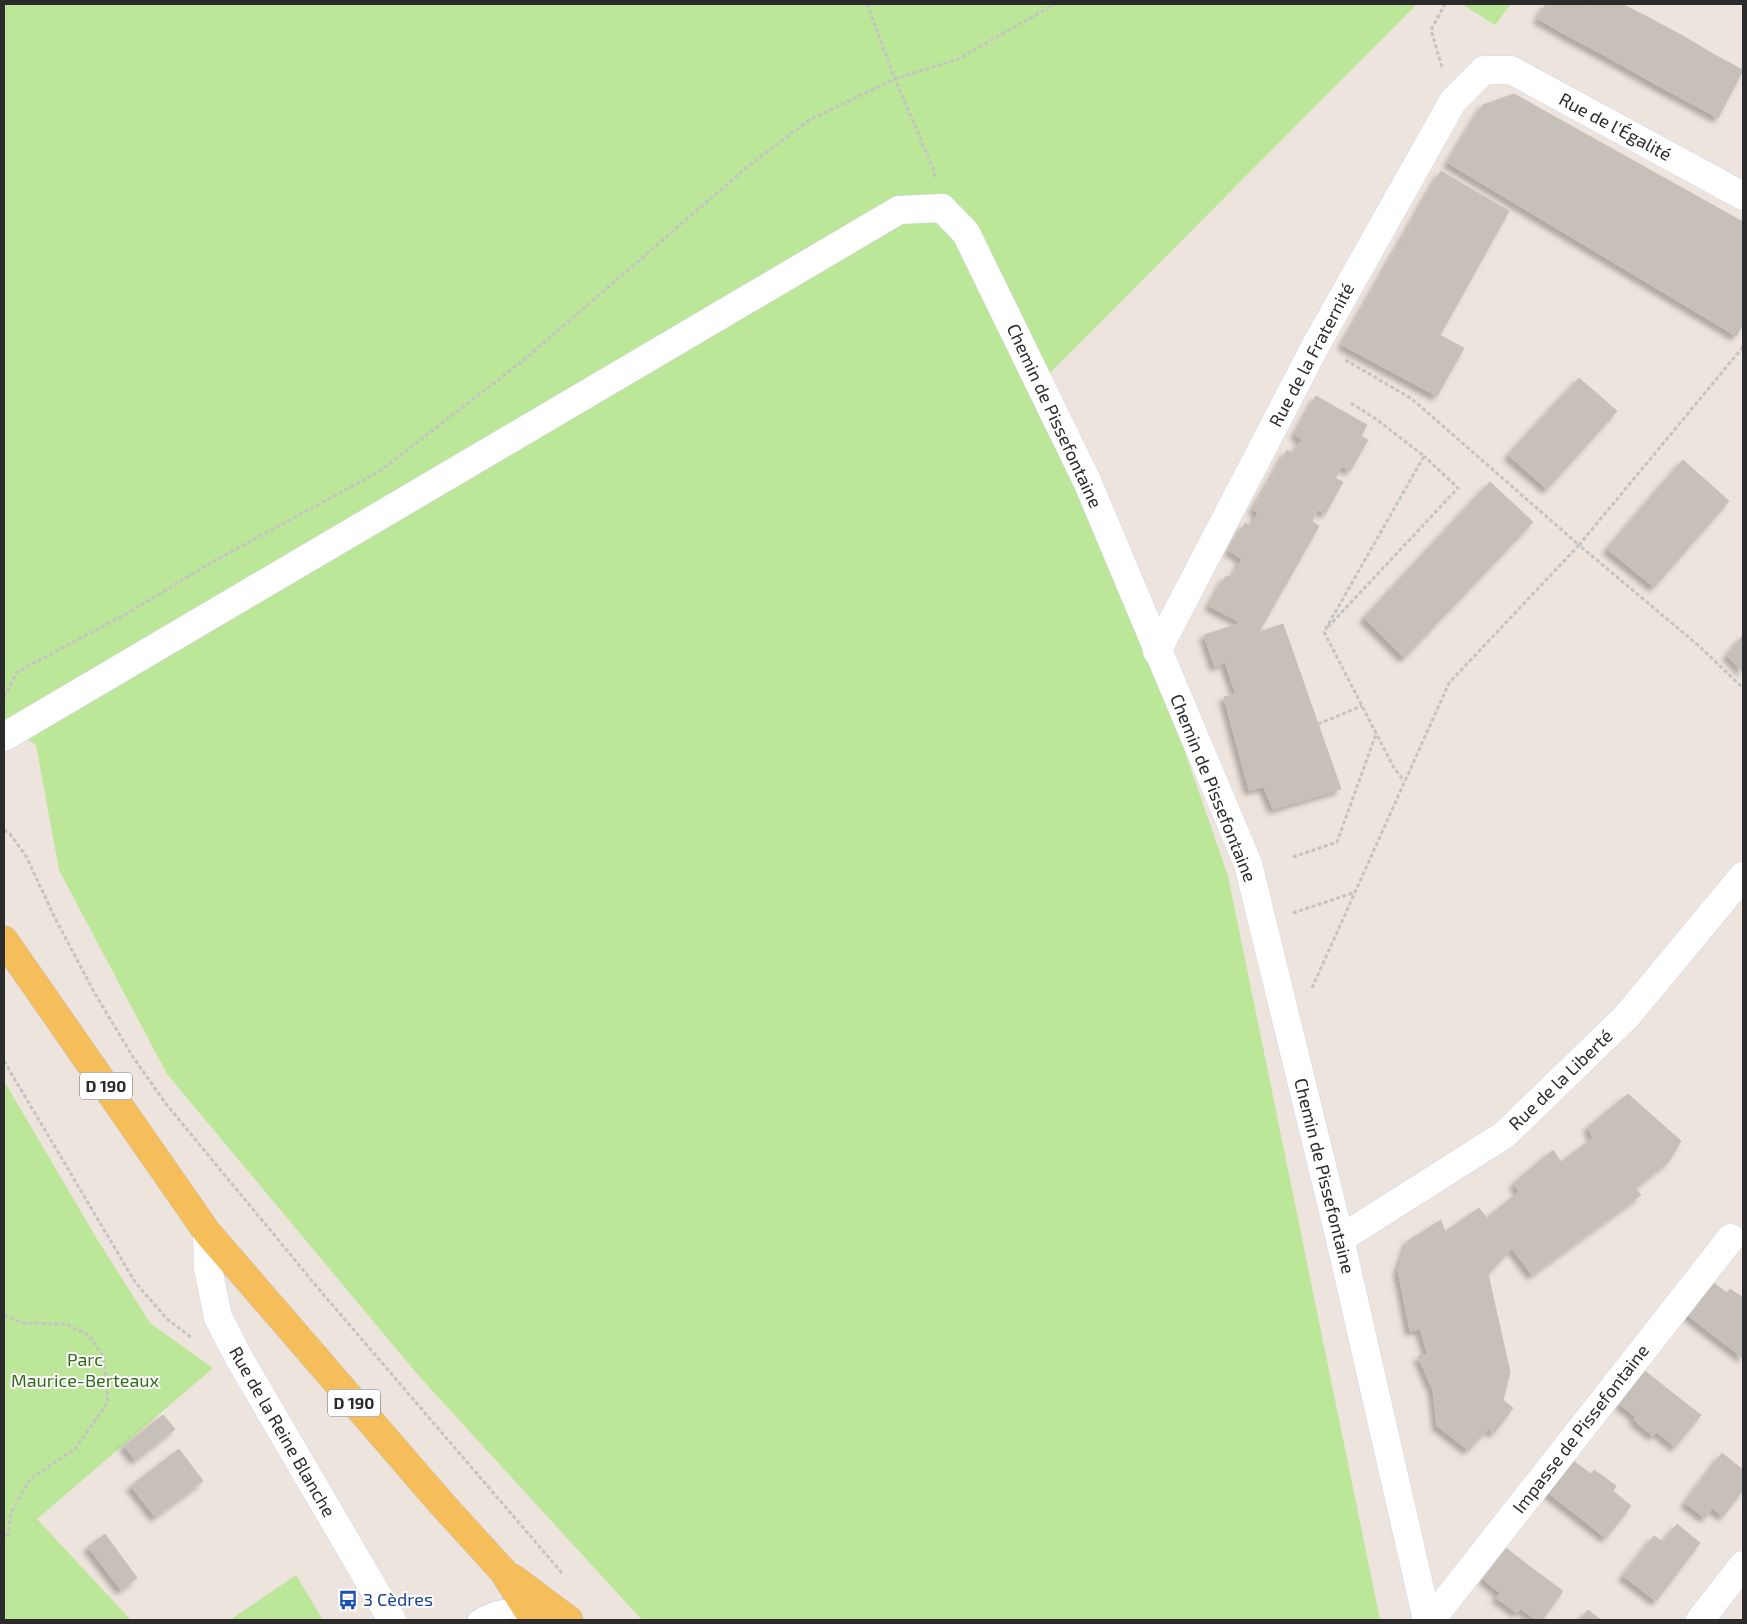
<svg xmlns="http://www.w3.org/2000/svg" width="1747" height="1624" font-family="'Exo 2',sans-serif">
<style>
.green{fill:#bce698}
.building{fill:#c6c0b8;stroke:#c9c0b6;filter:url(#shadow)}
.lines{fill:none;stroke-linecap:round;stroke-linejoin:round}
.lane-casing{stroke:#d2d8e4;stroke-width:21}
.street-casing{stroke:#d2d8e4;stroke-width:29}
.primary-casing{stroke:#c4c4c4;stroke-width:29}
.path{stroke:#c4c4c4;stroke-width:3;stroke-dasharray:4 2.5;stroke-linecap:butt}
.lane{stroke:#fff;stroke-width:19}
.street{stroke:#fff;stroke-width:28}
.primary{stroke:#f6be5a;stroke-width:28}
.labels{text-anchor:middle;stroke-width:4;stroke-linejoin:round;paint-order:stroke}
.shield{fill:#fff;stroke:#6b6b6b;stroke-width:1}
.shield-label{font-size:16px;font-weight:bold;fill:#2b2b2b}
.street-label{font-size:18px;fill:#2b2b2b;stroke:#fff}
.park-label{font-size:18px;fill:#336c18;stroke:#fff}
.transit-label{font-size:18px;fill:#164399;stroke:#fff;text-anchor:start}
</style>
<defs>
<filter id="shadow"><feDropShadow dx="-4.5" dy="4.5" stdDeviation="2.5" flood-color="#0004"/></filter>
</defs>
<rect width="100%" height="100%" fill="#ede4dd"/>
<g class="green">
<polygon points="4,4 1417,4 1039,384 1159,677 1228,876 1380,1620 642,1620 418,1375 167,1074 59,870 36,745 4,726"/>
<polygon points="1462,4 1511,4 1495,25"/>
<polygon points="4,1081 97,1239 150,1323 213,1368 37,1519 131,1620 4,1620"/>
<polygon points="296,1575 323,1620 230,1620"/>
</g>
<g class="building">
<polygon points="1546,4 1589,4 1570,37 1538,19"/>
<polygon points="1589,4 1622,4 1626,6 1600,53 1570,37"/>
<polygon points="1626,6 1655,21 1629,69 1600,53"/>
<polygon points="1655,21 1683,36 1657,85 1629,69"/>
<polygon points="1683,36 1713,54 1687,101 1657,85"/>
<polygon points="1713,54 1743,70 1718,118 1687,101"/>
<polygon points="1514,94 1743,222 1743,324 1736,336 1448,163 1483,105"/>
<polygon points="1441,171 1509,211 1440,335 1464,348 1437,396 1342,345"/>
<polygon points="1579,378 1617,411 1547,489 1508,455"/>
<polygon points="1316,396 1367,425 1361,436 1368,440 1350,471 1295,435"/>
<polygon points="1302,440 1342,466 1335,478 1343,482 1325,514 1271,479 1287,450 1293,454"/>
<polygon points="1683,460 1729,501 1654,587 1607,549"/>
<polygon points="1271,479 1318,509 1312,521 1319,526 1302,556 1252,526 1258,513 1253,510"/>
<polygon points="1490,482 1533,522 1404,658 1364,618"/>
<polygon points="1245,523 1302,556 1259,632 1209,606 1226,576 1233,577 1242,559 1229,551"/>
<polygon points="1241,623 1259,632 1283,624 1341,789 1273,809 1264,787 1249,790 1224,697 1236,694 1225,662 1215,667 1204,635"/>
<polygon points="1743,635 1743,672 1727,655"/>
<polygon points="1628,1094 1681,1141 1669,1161 1635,1188 1641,1195 1532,1275 1488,1217 1519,1192 1514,1183 1553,1150 1561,1162 1593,1138 1588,1127"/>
<polygon points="1479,1208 1511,1249 1488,1274 1510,1372 1503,1400 1513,1408 1494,1433 1488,1429 1468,1450 1437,1426 1433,1390 1418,1356 1428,1355 1420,1329 1410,1331 1398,1270 1408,1241 1441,1220 1445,1232"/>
<polygon points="1710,1280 1727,1293 1730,1289 1742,1297 1713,1335 1685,1313"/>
<polygon points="1742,1297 1743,1299 1743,1358 1713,1335"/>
<polygon points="1645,1371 1670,1391 1642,1427 1634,1420 1636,1417 1619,1404"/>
<polygon points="1670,1391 1701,1415 1675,1447 1657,1432 1653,1436 1642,1427"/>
<polygon points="163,1415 175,1429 135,1460 124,1446"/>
<polygon points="179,1449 203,1481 155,1517 131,1486"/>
<polygon points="1722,1453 1743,1470 1743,1490 1723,1516 1712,1508 1705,1518 1685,1503"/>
<polygon points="1572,1460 1591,1474 1594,1470 1604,1477 1575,1514 1547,1492"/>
<polygon points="1604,1477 1616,1486 1613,1491 1631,1506 1606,1538 1575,1514"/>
<polygon points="1677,1524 1700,1543 1656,1601 1623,1576 1654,1536 1663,1542"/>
<polygon points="105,1534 137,1578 121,1590 88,1547"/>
<polygon points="1506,1548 1533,1569 1505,1604 1496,1598 1500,1593 1483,1579"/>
<polygon points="1533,1569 1563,1591 1542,1620 1536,1620 1521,1609 1517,1613 1505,1604"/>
<polygon points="1588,1610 1601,1620 1580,1620"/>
</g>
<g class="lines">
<defs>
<path id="lane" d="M477,1620c18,-11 29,-13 50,-9"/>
<g id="street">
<polyline points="1157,651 1317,343 1453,101 1484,70 1511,70 1743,196"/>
<polyline points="4,737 899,210 942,208 966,233 1087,481 1248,864 1340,1239 1427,1620"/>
<polyline points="207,1232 208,1268 218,1317 239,1358 392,1620"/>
<polyline points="1340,1239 1504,1135 1627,1016 1743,876"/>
<polyline points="1431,1620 1731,1238"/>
<polyline points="1700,1620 1743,1565"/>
</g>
<g id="primary">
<polyline points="4,940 207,1232 441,1503 503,1571 534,1620"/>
<polyline points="513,1578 569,1620"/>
</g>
</defs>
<use href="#lane" class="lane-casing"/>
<use href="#street" class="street-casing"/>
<use href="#primary" class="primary-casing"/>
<g class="path">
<polyline points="867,4 895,79 933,168 935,178"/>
<polyline points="1442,67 1431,30 1445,4"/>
<polyline points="1743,347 1579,545 1699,646 1743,688"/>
<polyline points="1351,403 1376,419 1424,456 1324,632 1393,766 1404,781"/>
<polyline points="1328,627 1458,488 1424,456"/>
<polyline points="4,697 17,672 126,614 214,561 380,471 525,359 746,168 809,120 895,79 958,59 1055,4"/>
<polyline points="1318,724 1362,706"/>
<polyline points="4,830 10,834 26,856 54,916 94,992 133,1057 166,1104 323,1294 562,1573"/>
<polyline points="1293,857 1337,842 1376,734"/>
<polyline points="1293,913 1353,893"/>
<polyline points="1312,988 1449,683 1579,545 1412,399 1344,359"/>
<polyline points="4,1061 135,1282 167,1319 192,1338"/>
<polyline points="4,1315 23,1323 66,1324 90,1336 104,1358 108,1402 75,1449 30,1479 11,1513 8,1534 4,1536"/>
</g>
<use href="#lane" class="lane"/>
<use href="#street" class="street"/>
<use href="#primary" class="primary"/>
</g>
<defs>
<symbol id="bus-bare" viewBox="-9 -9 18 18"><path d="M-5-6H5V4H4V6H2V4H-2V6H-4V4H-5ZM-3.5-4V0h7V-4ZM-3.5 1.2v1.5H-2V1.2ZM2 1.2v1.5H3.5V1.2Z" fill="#1a4fb4" stroke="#fff" stroke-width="2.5" paint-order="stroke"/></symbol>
</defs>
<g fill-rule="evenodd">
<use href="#bus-bare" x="334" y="1586" width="28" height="28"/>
</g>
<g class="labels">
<g class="shield">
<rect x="80" y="1072.5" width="52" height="27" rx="4"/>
<rect x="328" y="1389.5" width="52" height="27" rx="4"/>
</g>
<g class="shield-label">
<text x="106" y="1092">D 190</text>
<text x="354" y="1409">D 190</text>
</g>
<g class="street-label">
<text transform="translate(1615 127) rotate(28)" y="6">Rue de l'Égalité</text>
<text transform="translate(1312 355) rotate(-62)" y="6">Rue de la Fraternité</text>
<text transform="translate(1054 416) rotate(65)" y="6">Chemin de Pissefontaine</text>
<text transform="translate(1213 788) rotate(68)" y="6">Chemin de Pissefontaine</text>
<text transform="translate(1561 1080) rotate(-44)" y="6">Rue de la Liberté</text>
<text transform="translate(1324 1176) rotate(76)" y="6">Chemin de Pissefontaine</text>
<text transform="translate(1581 1429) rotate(-52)" y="6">Impasse de Pissefontaine</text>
<text transform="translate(282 1432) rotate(60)" y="6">Rue de la Reine Blanche</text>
</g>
<g class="park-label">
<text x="85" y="1366">Parc<tspan x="85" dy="21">Maurice-Berteaux</tspan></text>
</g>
<g class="transit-label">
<text x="363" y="1606">3 Cèdres</text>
</g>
</g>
<rect width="1747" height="1624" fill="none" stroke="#2b2b2b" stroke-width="10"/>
</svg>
